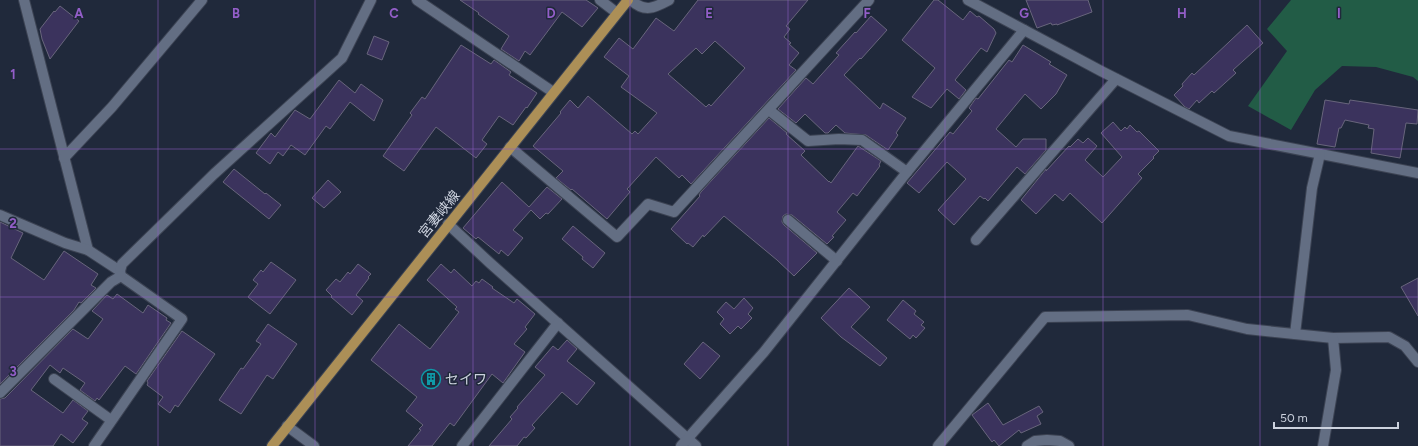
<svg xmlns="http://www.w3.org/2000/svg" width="1418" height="446" font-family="Figtree,'Noto Sans JP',sans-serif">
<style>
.forest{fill:#225c46}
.building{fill:#3b335d;stroke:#68657c;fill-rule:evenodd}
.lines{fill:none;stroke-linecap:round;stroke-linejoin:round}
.minor-casing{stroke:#3c4353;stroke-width:12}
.major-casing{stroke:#3c4353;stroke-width:12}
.minor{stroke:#636e83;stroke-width:10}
.major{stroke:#ac8f57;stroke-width:10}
.grid{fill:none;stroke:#935ec8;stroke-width:1;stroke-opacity:0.55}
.labels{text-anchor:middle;stroke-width:3;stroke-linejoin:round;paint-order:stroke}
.street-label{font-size:14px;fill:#ccd2de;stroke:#20293b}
.poi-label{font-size:14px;fill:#ccd2de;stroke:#20293b;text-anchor:start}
.grid-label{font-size:13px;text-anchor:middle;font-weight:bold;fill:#935ec8;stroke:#20293b;stroke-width:3;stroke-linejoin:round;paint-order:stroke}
</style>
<rect width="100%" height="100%" fill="#20293b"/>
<polygon class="forest" points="1291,0 1418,0 1418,81 1413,77 1376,67 1342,66 1315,90 1291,130 1248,106 1287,51 1267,29"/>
<g class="building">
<polygon points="460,0 586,0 598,8 582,27 562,12 530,55 525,51 519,61 501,49 509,36 478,14 479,13"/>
<path d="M698,0h110l-22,26 4,3 -6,8 7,6 -2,1 10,9 -10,12 7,5 -105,114 -9,-9 -3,3 -23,-21 -29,32 3,3 -23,27 -35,-30 -1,1 -15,-12 7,-7 -30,-25 28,-33 -1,-1 10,-12 8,8 10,-12 44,38 3,-3 3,3 19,-21 -36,-26 8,-11 -25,-19 15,-19 14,11 23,-31 18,13zM715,41l30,27 -34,38 -2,-2 -3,3 -38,-33 28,-26 6,6z"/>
<polygon points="934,0 938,0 963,20 970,11 977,17 979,16 994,29 996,33 987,52 981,48 955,80 966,90 959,99 947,89 931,108 912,97 935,68 902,40"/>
<polygon points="1026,0 1088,0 1092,12 1057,25 1057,24 1052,25 1051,23 1037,28"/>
<polygon points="60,6 79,21 50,59 42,39 40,29 54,11 55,12"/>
<polygon points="871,16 887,30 861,59 860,58 844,75 880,109 883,103 906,118 896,133 898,135 888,150 866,135 845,133 836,125 828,133 825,133 805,114 796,123 778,109 806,78 813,84 839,55 836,53 855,32 856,33"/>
<polygon points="1247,25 1263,43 1233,70 1236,73 1214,93 1212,91 1199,103 1197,100 1189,109 1185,107 1174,95 1183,86 1182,84 1192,73 1194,75"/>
<polygon points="374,36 389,42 382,60 367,54"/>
<polygon points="461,45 491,64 494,60 511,72 509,75 537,93 527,108 526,107 513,125 499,116 482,140 487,144 476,158 436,127 404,171 383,156 412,115 410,113 422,97 425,99"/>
<polygon points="1023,45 1051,62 1049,64 1067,75 1056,94 1041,109 1025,94 996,129 1016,147 1023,139 1046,139 1046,150 1025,174 1017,167 988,201 985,198 984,199 980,196 954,225 938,210 966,179 947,162 919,193 907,183 950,132 953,134 972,111 969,108 976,98 978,99 1009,60 1012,62"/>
<polygon points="339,80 355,93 361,84 383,100 374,121 350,102 330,129 326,126 305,155 291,145 283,156 278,152 270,164 256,153 271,133 275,137 295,110 310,119"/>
<polygon points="1325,100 1349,104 1350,100 1418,110 1417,124 1406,123 1400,158 1371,153 1374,129 1368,128 1369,125 1345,120 1341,128 1339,128 1335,147 1317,144"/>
<polygon points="769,118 787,133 786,134 805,151 801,155 829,182 829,181 831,183 858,146 881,161 879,165 880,166 857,196 853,193 837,212 846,220 832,236 834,237 827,244 792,215 786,214 783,216 782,222 784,225 817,253 794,276 777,260 724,216 704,237 703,235 693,247 688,243 687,244 671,229 700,196 699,195 701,192"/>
<polygon points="1113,122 1121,131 1125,127 1127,129 1130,125 1137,132 1139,131 1159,151 1153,157 1154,158 1138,174 1142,178 1102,223 1070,193 1063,201 1055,194 1036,214 1021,200 1046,169 1046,171 1069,146 1070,147 1078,139 1083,143 1088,138 1097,146 1085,160 1103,177 1122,157 1101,133"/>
<polygon points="234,169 265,194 266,193 281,205 269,219 223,182"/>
<polygon points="328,180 341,192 324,208 312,198"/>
<polygon points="502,182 529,207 547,187 562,199 548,214 546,213 540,219 531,210 513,230 523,238 508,256 501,250 499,254 478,237 476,239 463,228"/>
<polygon points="0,222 23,233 11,258 44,280 64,251 98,274 91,285 96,288 81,303 79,302 74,310 0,384"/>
<polygon points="573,226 605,253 593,268 582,259 583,257 562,239"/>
<polygon points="271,262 296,280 270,314 248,297 258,284 253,280 261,270 263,272"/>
<polygon points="358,264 371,274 368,277 369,278 356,295 363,301 352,315 331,297 332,296 326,290 336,279 340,282 348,272 350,274"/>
<polygon points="441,264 451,273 454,269 472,286 476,281 479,283 482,279 493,287 492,288 514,303 517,299 535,314 525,327 527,329 514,344 525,352 503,383 492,374 454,426 450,423 432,446 408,446 421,430 419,429 423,425 406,411 417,397 371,360 399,324 430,349 459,312 455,309 457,307 427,280"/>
<polygon points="1418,278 1418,316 1401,287"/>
<polygon points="849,288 870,307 851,327 887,358 880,366 841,337 821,318"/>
<polygon points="117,294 143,313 148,305 167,318 166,320 171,323 136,374 125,366 99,400 97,398 95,401 80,390 85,383 63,368 60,373 50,365 31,390 63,413 73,400 88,411 82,419 88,423 73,443 61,434 53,446 0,446 0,399 5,398 73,329 88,339 103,319 92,311 107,295 113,299"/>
<polygon points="744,298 753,308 748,314 752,318 741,329 738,326 730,334 720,324 724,319 717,312 726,302 734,309"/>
<polygon points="903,300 916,311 914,314 924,322 921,325 925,328 916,338 913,335 910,339 887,320"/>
<polygon points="268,324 297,344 273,379 267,375 241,414 219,400 241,368 243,369 261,344 256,341"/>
<polygon points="182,331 215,354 178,407 175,405 170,413 158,404 163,397 147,385 148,383 147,381"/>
<polygon points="567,340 577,349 567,361 595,383 577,405 562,392 532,425 535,428 526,438 524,437 517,446 489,446 512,419 510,417 518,408 517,407 545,375 535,367 553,346 558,350"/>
<polygon points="703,342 720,356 700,379 684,364"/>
<polygon points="988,403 1003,425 1039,406 1043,412 1037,416 1041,424 1021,433 1019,430 999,446 994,440 992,442 972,415"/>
</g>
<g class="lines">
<defs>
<g id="minor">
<polyline points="24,0 88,250"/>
<polyline points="417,0 553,92"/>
<polyline points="600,0 617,13"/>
<path d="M631,0c14,13 23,8 38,0"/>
<polyline points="968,0 1101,71 1229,136 1418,173"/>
<polyline points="769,110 808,141 839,139 862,140 907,172"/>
<polyline points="510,147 617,237 648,204 674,212 869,0"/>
<polyline points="64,158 112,107 202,0"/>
<polyline points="0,215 65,243 88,250 120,271 121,276 182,319 94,446"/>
<polyline points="788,220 837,261"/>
<polyline points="448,224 490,263 696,446"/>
<polyline points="976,240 1116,79"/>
<polyline points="120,271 122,264 214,174 342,58 371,0"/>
<polyline points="1295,334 1312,188 1320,154"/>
<polyline points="54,379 111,420"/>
<polyline points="0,393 111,282 121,276"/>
<polyline points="287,426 314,446"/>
<polyline points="462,446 558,323"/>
<polyline points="681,446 764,352 907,172 1024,30"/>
<polyline points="938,446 1045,317 1188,315 1247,329 1333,338 1389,337 1405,346 1418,362"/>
<polyline points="1027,446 1035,441 1047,440 1060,441 1069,446"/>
<polyline points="1323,446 1336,370 1333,338"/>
</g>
<polyline id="major" points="272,446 628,0"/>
</defs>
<use href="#minor" class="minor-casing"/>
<use href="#major" class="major-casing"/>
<use href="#minor" class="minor"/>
<use href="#major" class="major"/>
</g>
<path class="grid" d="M158,0v446M315,0v446M473,0v446M630,0v446M788,0v446M945,0v446M1103,0v446M1260,0v446M0,149h1418M0,297h1418"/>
<defs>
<symbol id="building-ring" viewBox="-11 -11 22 22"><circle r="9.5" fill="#20293b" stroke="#0f9aa8" stroke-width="1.5"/><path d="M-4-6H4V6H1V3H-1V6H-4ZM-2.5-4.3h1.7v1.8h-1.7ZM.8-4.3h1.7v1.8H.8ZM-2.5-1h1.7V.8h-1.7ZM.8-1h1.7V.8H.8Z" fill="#0f9aa8"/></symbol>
</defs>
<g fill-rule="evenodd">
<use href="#building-ring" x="420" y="368" width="22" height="22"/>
</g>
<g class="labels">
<g class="street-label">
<text transform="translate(439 214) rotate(-51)" y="5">宮妻峡線</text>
</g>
<g class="poi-label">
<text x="445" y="384">セイワ</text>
</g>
</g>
<g class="grid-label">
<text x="79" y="18">A</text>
<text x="236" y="18">B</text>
<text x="394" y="18">C</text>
<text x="551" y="18">D</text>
<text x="709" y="18">E</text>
<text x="867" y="18">F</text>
<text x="1024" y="18">G</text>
<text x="1182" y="18">H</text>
<text x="1339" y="18">I</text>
<text x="13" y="79">1</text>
<text x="13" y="228">2</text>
<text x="13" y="376">3</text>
</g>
<path d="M1274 422v6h124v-6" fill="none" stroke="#ccd2de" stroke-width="2"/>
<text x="1280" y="422" font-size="12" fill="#ccd2de" stroke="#20293b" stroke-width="3" paint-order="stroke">50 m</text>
</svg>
